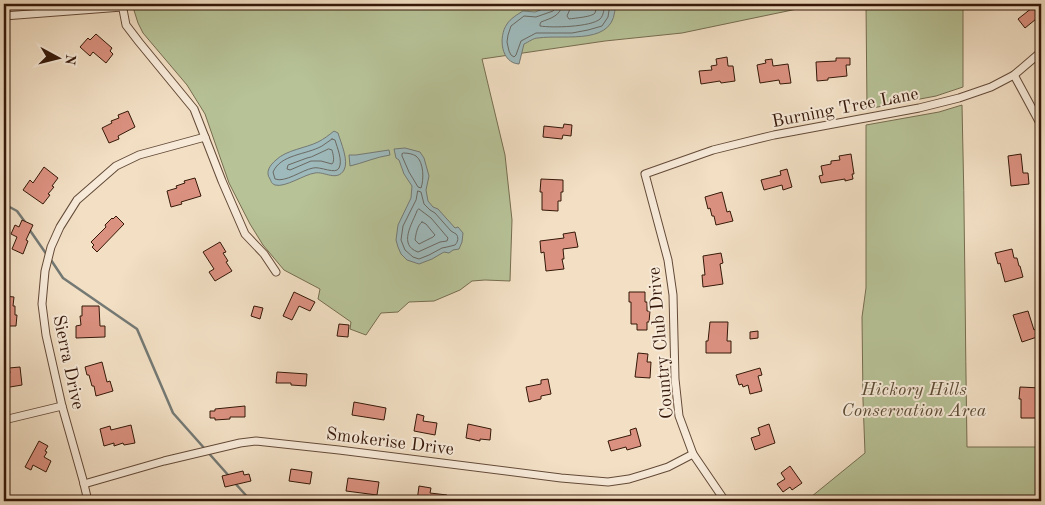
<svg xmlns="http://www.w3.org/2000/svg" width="1045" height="505" font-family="'Old Standard TT',serif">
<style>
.green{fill:#b7c297;stroke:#766d50}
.water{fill:#9ebabc;stroke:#747974}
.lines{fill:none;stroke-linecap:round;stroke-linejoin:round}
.shore{stroke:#6a6962;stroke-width:1}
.stream{stroke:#747974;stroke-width:2.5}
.building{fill:#db9180;stroke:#351809}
.street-casing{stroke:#644a38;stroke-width:9}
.street{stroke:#f7ead9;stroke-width:7}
.labels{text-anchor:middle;stroke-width:4;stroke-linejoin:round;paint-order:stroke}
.street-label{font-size:18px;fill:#351809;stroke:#f7ead9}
.park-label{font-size:18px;font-style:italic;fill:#5c4b34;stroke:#f7ead9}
</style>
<rect width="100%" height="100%" fill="#f2dfc4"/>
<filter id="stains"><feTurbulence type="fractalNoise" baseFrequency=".004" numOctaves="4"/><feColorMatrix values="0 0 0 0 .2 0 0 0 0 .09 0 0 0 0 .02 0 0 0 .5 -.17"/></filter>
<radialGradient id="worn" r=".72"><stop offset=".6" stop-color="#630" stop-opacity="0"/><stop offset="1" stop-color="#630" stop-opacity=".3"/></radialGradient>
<g class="green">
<polygon points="132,4 821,4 682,33 605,41 482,59 505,155 512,220 510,281 485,280 472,281 460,290 434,301 409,302 398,312 381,313 366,335 350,329 351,322 318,299 320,289 284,270 263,245 250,224 229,183 205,114 187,85 143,33 138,23"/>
<polygon points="866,4 963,4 963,87 936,96 867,109"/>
<path d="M962,105c3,114 3,228 5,342h74v54h-235l59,-48 -2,-53 -1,-83 4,-29v-163l73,-13z"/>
</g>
<g class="water">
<path d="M556,4h59c2,43 -49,30 -77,34 -5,0 -9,4 -14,6l-5,20c-18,-1 -21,-27 -12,-40 3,-5 11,-10 16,-13l12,1z"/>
<path d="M334,131l4,2c3,10 11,28 6,37 -7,12 -20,1 -29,3 -10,1 -30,15 -40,12 -4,-2 -3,-2 -5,-6 -5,-7 0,-14 6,-19 10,-10 30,-12 42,-18 6,-3 11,-7 16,-11z"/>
<polygon points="405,148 420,152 424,158 429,176 426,190 428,201 433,207 438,209 455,228 458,227 463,233 462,242 459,249 453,250 449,253 444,252 432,259 419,264 407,260 401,254 398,247 396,240 398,225 411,198 412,186 404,174 399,160 396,158 394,149"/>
<path d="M389,150l1,5c-14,2 -27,8 -40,11l-1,-11h7z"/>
</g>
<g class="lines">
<g class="shore">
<polyline points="556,4 556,8 553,11 536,17 524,16 511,26 508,35 507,42 509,51 511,55 514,57 516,55 521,41 536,33 572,33 588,30 602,26 608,17 610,4"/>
<path d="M562,4c-1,12 -11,14 -21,18l-1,2v2c12,2 51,1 60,-7 4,-4 4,-10 4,-15"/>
<path d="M570,4v5l-3,7 2,3c6,-1 23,-2 26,-6 1,-2 1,-7 1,-9"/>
<path d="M332,139l3,1c2,7 8,21 4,28 -3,7 -19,-2 -26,0 -11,2 -28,15 -38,11l-2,-7c8,-18 33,-17 49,-26 3,-2 7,-5 10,-7z"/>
<path d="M329,149l3,1c1,4 3,11 0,14l-11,-3h-10l-21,9 -3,-1 1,-4 19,-7 4,-1z"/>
<path d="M404,153c4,0 9,1 12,3 8,6 8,24 5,32l-3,-1 -9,-15 -7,-16v-2z"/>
<path d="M418,191l3,1 3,12 6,6 5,3 16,18 5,3c3,3 2,8 -1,11l-8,2 -5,1 -13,7 -10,4 -6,-2 -8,-7 -4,-10 2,-14 13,-26z"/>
<path d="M419,209l12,9 17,20 -1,3 -7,1 -22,10c-20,-7 -6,-28 -1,-41z"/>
<path d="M422,222l4,2 9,11 -2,2 -14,7 -4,-4c1,-6 2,-14 7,-18z"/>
</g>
<g class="stream">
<polyline points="4,204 17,211 25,222"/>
<polyline points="29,229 47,255"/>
<polyline points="51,260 63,278 137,329 173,413 229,476"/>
<polyline points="234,482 251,501"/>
</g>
</g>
<g class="building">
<polygon points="1037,4 1041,4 1041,15 1025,28 1018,19"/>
<polygon points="96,34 112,48 110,51 113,54 106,63 93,52 90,56 80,47 88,38 90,40"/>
<polygon points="727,57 728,66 733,66 735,81 721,83 720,81 701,84 699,71 712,70 711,66 717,65 716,59"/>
<polygon points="836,58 850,58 850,65 846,65 847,76 828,78 828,80 817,81 816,62 836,61"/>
<polygon points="772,59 773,66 788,64 791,83 780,84 779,80 760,83 757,65 766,63 765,60"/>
<polygon points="128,111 135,127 118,136 119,139 109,143 102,128 112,123 111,121 119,118 118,115"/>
<polygon points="564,124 572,125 571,136 563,135 562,139 543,137 544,126 563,128"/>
<polygon points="851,154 854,174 852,174 853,179 845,181 845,179 821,183 819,176 823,175 821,166 831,164 831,161 840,160 839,156"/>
<polygon points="1021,154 1023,173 1028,173 1029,184 1011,186 1008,156"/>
<polygon points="44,167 58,178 52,186 54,187 48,194 50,195 43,204 23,190 30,180 33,183"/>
<polygon points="787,169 792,187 783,190 782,185 764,190 761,180 781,175 780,171"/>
<polygon points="195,178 201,196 181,202 182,204 171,207 167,191 177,188 176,186 185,183 184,181"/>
<polygon points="541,179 563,180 563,192 561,192 561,201 558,201 558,211 542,210 542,192 540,192"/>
<polygon points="722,192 727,212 730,211 733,221 716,225 714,216 712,216 710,208 708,209 705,197"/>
<polygon points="116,216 124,224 97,252 92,247 94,245 91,242 106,227 105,225 112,218 113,219"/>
<polygon points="22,220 33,225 26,240 28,241 23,254 12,249 17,237 11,234 15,225 19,227"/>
<polygon points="575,232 578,247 563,249 564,259 562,259 564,269 546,271 544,252 541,253 540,241 564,238 563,234"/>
<polygon points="220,242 226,252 223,253 228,261 226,262 232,271 215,281 209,272 214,269 203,252"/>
<polygon points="1012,249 1014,258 1017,258 1019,266 1020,266 1023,277 1005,282 1000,263 998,264 995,253"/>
<polygon points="721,253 723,263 720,264 723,284 703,287 702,275 705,275 703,256"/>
<polygon points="294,292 315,302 310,311 299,306 292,320 283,316"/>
<polygon points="629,292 645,292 645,302 647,302 647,311 650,311 649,322 647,322 647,330 637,330 637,324 631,324 631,302 629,302"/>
<polygon points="4,296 14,297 13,306 15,306 15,315 17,315 16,326 4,326"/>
<polygon points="82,306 99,306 100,326 105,326 105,337 76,338 76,326 81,325 80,316 82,316"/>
<polygon points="254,306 263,308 260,319 251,316"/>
<polygon points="1028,311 1034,330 1037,328 1040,336 1022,342 1013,315"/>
<polygon points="710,322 728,322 727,341 731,341 731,353 706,353 706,341 708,341"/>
<polygon points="339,324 349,325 348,337 337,336"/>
<polygon points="758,331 758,338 750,339 750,332"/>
<polygon points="638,353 648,354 647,362 651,362 650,378 635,377"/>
<polygon points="102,362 107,382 110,381 113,391 96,396 94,386 92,386 89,375 87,375 85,367"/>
<polygon points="20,367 22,385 4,388 4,374 10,373 9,368"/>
<polygon points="760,368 762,375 758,376 762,391 750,394 748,385 743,387 742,384 739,385 736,375"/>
<polygon points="277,372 307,374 306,386 291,385 291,383 276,383"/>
<polygon points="548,379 551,394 541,396 541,399 529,402 526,387 541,384 541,380"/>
<polygon points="1020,387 1041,388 1041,399 1040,399 1040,408 1039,408 1038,418 1021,418 1021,399 1019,399"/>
<polygon points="354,402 386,408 384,420 352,415"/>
<polygon points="245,406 245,417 230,417 230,419 215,420 215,418 210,418 210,411 215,411 215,409"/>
<polygon points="417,414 424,416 423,421 437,423 435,435 414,431"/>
<polygon points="468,424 491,429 490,440 480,439 480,441 466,438"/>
<polygon points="769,424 775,443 755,450 751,438 760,435 758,428"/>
<polygon points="131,425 135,443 124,445 123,443 114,446 114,443 104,446 100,429 110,426 111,430"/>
<polygon points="636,428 641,446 627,450 626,447 611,451 608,441 631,435 630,430"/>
<polygon points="39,441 48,446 45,451 47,452 44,457 51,461 46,472 33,465 31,470 25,467"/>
<polygon points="790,466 802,483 792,490 790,487 783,492 777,484 785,479 781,473"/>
<polygon points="291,469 312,472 310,484 289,481"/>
<polygon points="243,471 244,475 249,474 251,481 225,487 222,476"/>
<polygon points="348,478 379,482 377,495 346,491"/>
<polygon points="419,486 431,488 430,493 447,495 446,501 417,501"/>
</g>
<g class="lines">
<defs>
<g id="street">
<polyline points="122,4 126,25 139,42 194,109 222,181 245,234 264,254 276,272"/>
<polyline points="4,16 122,7"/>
<polyline points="1014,75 1041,125"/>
<polyline points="4,420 62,406"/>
<polyline points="84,484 164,461 240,443 256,441 339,450 561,478 608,482 629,479 649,473 668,467 693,454"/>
<polyline points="88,501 83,480 62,406 46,335 42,304 45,271 51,247 60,227 77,200 116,166 139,155 205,137"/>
<polyline points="725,501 693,454 679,416 675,379 673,295 668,260 645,174 713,150 774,135 919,108 959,98 991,87 1014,75 1041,52"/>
</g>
</defs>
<use href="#street" class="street-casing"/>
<use href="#street" class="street"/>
</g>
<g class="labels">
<g class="street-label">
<text transform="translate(845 107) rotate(-11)" y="6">Burning Tree Lane</text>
<text transform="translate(660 343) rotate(-95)" y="6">Country Club Drive</text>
<text transform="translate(69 362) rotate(78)" y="6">Sierra Drive</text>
<text transform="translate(390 441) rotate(7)" y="6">Smokerise Drive</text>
</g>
<g class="park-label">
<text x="914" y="395">Hickory Hills<tspan x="914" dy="21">Conservation Area</tspan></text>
</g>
</g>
<rect width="1045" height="505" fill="none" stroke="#f2dfc4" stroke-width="20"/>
<rect x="5" y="5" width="1035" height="495" fill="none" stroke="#351809" stroke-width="2.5"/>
<rect x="10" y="10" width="1025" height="485" fill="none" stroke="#351809"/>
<g transform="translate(58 58) rotate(97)" stroke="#f7ead9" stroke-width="4" paint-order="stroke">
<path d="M0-4L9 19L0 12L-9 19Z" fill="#351809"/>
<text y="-8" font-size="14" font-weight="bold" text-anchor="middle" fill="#351809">N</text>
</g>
<rect width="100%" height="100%" filter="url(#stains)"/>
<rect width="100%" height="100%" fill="url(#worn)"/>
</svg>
